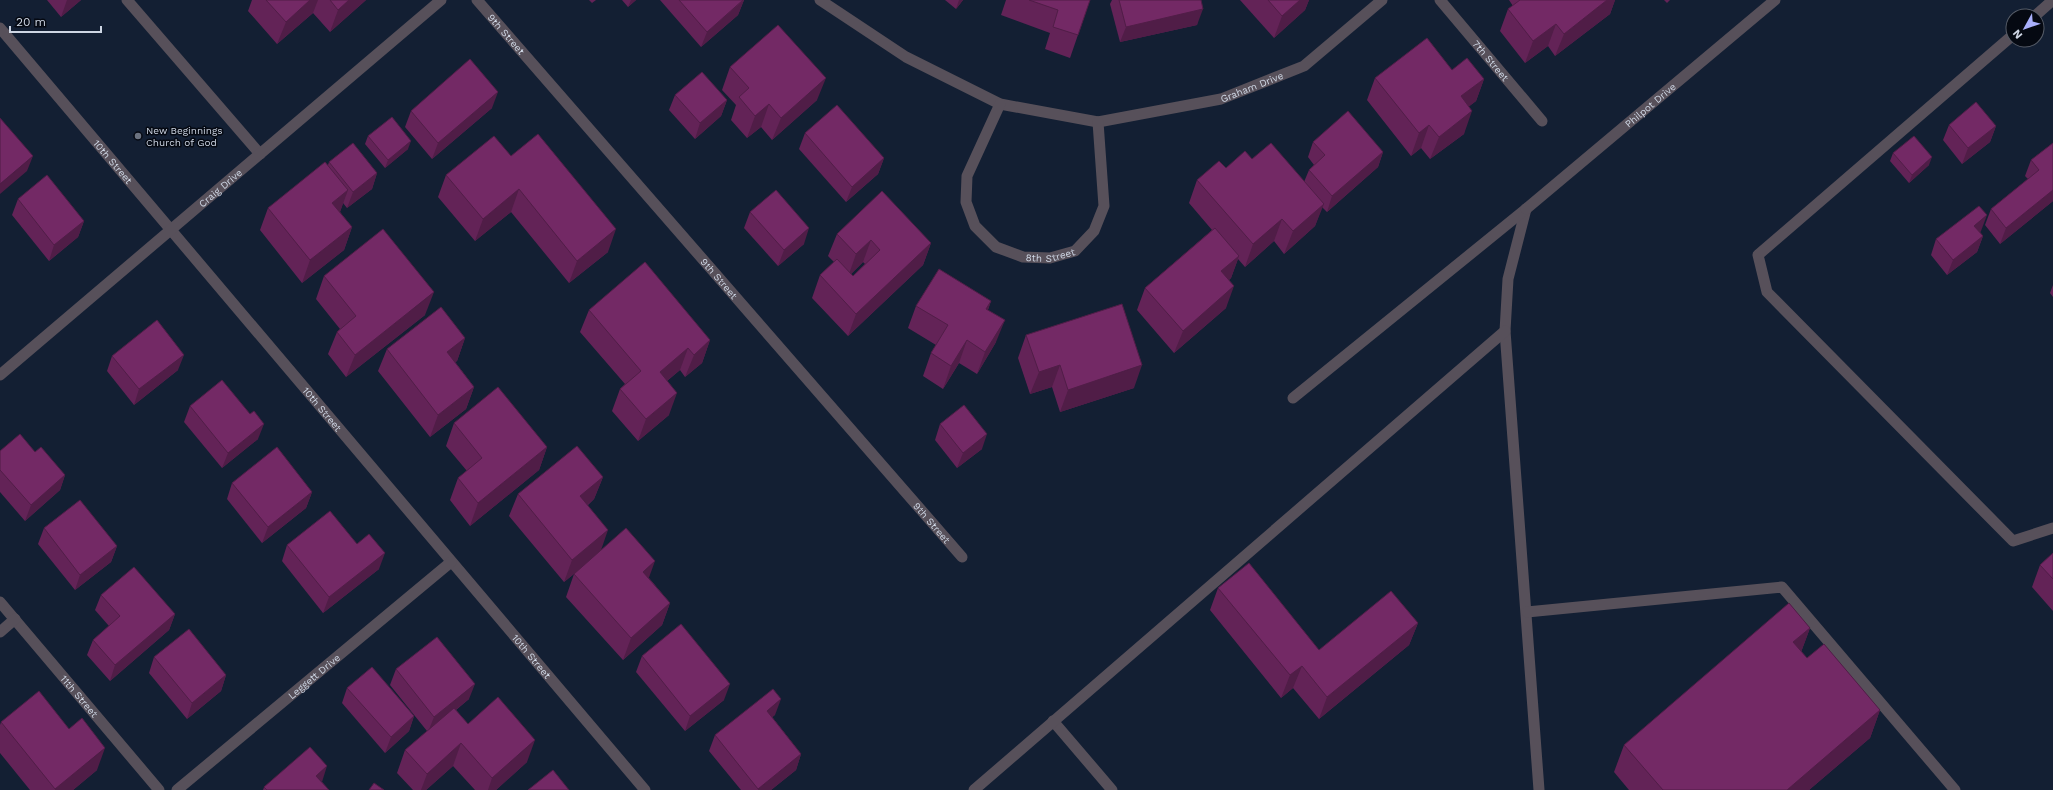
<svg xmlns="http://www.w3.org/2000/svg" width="2053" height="790" font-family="'Work Sans',sans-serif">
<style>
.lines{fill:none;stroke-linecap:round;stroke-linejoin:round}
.service{stroke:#57505a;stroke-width:11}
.minor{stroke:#57505a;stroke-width:11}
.wall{fill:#632357;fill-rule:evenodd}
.shaded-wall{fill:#501d47}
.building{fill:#732965;stroke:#501d47}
.worship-dot{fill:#6b7280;stroke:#050912;stroke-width:1.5}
.labels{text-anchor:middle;stroke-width:3;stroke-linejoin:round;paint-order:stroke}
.street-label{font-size:10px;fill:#ced6e4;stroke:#050912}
.poi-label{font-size:10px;fill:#ced6e4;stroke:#050912;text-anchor:start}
</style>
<rect width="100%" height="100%" fill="#131f33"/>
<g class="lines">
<g class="service">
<polyline points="127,0 260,154"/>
<polyline points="2035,16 2053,0"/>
<polyline points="2013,35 1758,255 1767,292 2013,541 2053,528"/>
<polyline points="1526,209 1508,279 1505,331 1539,790"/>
<polyline points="1293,398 1526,209"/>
<polyline points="1527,612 1782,587 1955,790"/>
<polyline points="1053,721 1112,790"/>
<polyline points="974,790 1505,331"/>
</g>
<g class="minor">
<path id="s1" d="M477,0l485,557"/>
<path id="s2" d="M820,0l86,57 94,47 98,18 123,-23 83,-33 78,-66"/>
<path id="s3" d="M1440,0l102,121"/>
<path id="s4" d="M0,28l645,762"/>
<path id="s5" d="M1000,104l-33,72 -1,26 9,24 21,21 27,10 27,1 25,-7 19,-20 10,-25 -6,-84"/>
<path id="s6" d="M1526,209l249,-209"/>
<path id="s7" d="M0,375l441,-375"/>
<path id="s8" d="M0,602l159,188"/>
<polyline points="0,632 15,619"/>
<path id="s9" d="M177,790l274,-228"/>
</g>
</g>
<g class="wall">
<polygon points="47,0 81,0 61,17"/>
<polygon points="252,0 366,0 330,32 313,13 277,44 248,11"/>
<polygon points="589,0 596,0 592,3"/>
<polygon points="622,0 636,0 628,7"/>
<polygon points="660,0 744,0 738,15 701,47"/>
<polygon points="945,0 963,0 956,9"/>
<polygon points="1006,0 1090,0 1070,58 1045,49 1050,33 1001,15"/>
<polygon points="1112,0 1201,0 1197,25 1120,42 1110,4"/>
<polygon points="1240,0 1309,0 1305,10 1274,38"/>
<polygon points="1509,0 1615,0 1610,14 1555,56 1548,46 1525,63 1500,31 1508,9 1513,6"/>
<polygon points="1664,0 1670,0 1667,3"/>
<polygon points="730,67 817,100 772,140 761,127 747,138 731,120 736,105 722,90"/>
<polygon points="1452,70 1484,79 1476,101 1468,107 1464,134 1430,159 1421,148 1411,156 1367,100 1375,78"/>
<polygon points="675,95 727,100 721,116 695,139 669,110"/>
<polygon points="492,108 432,159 405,127 411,111"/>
<polygon points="1949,125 1996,126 1990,142 1962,164 1943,140"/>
<polygon points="805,133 884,158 878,174 846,202 799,149"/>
<polygon points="368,136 408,149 385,168 365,144"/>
<polygon points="1313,142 1383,152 1378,167 1327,212 1322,207 1315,226 1284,254 1274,241 1245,267 1238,259 1231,278 1229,280 1226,308 1174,353 1137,310 1145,288 1212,230 1189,203 1197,180 1226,168 1252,159 1304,182 1309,170 1314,165 1308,157"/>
<polygon points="2053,143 2053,201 2000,244 1985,225 1991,209 2028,179 2025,176 2031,160"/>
<polygon points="1893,153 1929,165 1909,183 1890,161"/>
<polygon points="511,156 608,252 569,283 511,212 475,241 438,197 446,175"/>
<polygon points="329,162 377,173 372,189 347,208 343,203 340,212 352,227 344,250 302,283 260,230 268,208 328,165"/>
<polygon points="18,199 84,221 78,237 49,261 12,215"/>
<polygon points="750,212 804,244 778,266 744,228"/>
<polygon points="1981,231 1980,232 1983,236 1977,252 1947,275 1931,255 1936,239"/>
<path d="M837,234l94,9 -8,22 -75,71 -36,-38 8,-23 14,-13 -6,-6zM863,262l2,2 -12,12 -2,-2z"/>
<polygon points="324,276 425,315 346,377 328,354 337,332 340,329 316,299"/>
<polygon points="2053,285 2053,297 2050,293"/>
<polygon points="991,301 988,310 996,342 977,374 959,363 943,389 923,376 931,353 936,345 908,328 916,306"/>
<polygon points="589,310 710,340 702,363 685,377 680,370 667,381 669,415 638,441 612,411 620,389 625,384 580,332"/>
<polygon points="1026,335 1134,388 1060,412 1052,387 1030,394 1018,358"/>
<polygon points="465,338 457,361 455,362 474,387 466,409 430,437 378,371 387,349"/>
<polygon points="112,356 178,370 134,405 107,371"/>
<polygon points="190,406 250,414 258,439 222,468 184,422"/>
<polygon points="454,423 547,447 539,470 470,526 450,500 458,478 467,471 446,446"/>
<polygon points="940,424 982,449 957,468 935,440"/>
<polygon points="0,451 35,452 65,475 60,490 25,521 0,492"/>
<polygon points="603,477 594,499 588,505 601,550 649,578 670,603 662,625 623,660 566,597 574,574 580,569 564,582 509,516 518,494"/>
<polygon points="232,483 312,492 306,508 262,543 227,499"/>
<polygon points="44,528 117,546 111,562 75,590 38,544"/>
<polygon points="357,544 379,569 323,613 282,561 287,545"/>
<polygon points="2053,553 2053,611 2032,587 2040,565"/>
<polygon points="1218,588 1319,650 1418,623 1409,645 1319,719 1293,688 1281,698 1210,610"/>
<polygon points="101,595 175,614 169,630 110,681 87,655 93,640 109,626 95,610"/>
<polygon points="1810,628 1801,652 1807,658 1880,710 1870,738 1809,790 1629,790 1614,772 1624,745"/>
<polygon points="642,656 724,700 685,731 636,672"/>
<polygon points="154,657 226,675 221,691 187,719 149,673"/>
<polygon points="396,669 469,699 456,710 468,724 527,762 496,790 475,790 453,766 426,790 413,790 397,773 405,750 427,731 390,685"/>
<polygon points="347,688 414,716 409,731 385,753 342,703"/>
<polygon points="775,715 772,717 801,754 796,770 771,790 741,790 709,751 715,735"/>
<polygon points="1,722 97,770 73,790 30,790 0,753 0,725"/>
<polygon points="322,782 329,790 263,790 264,787"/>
</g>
<g class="shaded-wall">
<polygon points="67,0 81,0 61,17"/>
<polygon points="310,0 318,0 313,13 277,44 286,22"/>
<polygon points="349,0 366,0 330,32 338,10"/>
<polygon points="631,0 636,0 628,7"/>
<polygon points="744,0 738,15 701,47 707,32"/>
<polygon points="959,0 963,0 956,9"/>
<polygon points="1300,0 1309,0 1305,10 1274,38 1282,16"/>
<polygon points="1607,0 1615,0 1610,14 1555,56 1564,34"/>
<polygon points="1203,9 1197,25 1120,42 1126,27"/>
<polygon points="1556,24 1548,46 1525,63 1533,41"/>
<polygon points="826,78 817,100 772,140 781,118"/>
<polygon points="1484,79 1476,101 1453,119 1461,96"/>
<polygon points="498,92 492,108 432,159 438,143"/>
<polygon points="727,100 721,116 695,139 700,123"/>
<polygon points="769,104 761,127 747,138 755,116"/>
<polygon points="1472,111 1464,134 1430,159 1439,137"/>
<polygon points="1429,125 1421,148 1411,156 1419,133"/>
<polygon points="1996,126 1990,142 1962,164 1968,148"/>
<polygon points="411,141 408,149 385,168 388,160"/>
<polygon points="1383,152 1378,167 1327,212 1332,196"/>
<polygon points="33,156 27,171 0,194 0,184"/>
<polygon points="1932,157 1929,165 1909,183 1912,175"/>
<polygon points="884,158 878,174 846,202 852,187"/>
<polygon points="377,173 372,189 347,208 353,192"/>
<polygon points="519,189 511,212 475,241 483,219"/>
<polygon points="348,190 340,212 324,225 332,203"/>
<polygon points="2053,190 2053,201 2000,244 2006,228"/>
<polygon points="1324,204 1315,226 1284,254 1293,231"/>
<polygon points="1987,215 1981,231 1968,241 1974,226"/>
<polygon points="1282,219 1274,241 1245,267 1253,244"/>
<polygon points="84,221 78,237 49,261 54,245"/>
<polygon points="352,227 344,250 302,283 310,260"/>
<polygon points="809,228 804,244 778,266 784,250"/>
<polygon points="616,229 608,252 569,283 577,261"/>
<polygon points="1983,236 1977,252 1947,275 1953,260"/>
<polygon points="871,240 863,262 848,277 856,254"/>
<polygon points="931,243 923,265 848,336 856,314"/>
<polygon points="1239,256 1231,278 1213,294 1221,271"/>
<polygon points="1234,286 1226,308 1174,353 1183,331"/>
<polygon points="434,292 425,315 346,377 355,355"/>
<polygon points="991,301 983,323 986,309"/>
<polygon points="1005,320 996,342 977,374 985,352"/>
<polygon points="465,338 457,361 439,374 447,352"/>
<polygon points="710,340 702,363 685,377 694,355"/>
<polygon points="967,340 959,363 943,389 951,366"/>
<polygon points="688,348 680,370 651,394 660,372"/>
<polygon points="184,355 178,370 134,405 139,389"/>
<polygon points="1060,365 1052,387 1030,394 1039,372"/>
<polygon points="1142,365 1134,388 1060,412 1068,390"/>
<polygon points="474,387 466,409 430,437 438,415"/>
<polygon points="677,393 669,415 638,441 646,419"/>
<polygon points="264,424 258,439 222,468 228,453"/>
<polygon points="987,434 982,449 957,468 963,453"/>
<polygon points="547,447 539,470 470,526 478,503"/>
<polygon points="65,475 60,490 25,521 31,505"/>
<polygon points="603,477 594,499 572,518 580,496"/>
<polygon points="312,492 306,508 262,543 268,527"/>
<polygon points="608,530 600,553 564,582 572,560"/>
<polygon points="117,546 111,562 75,590 80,575"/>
<polygon points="385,553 379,569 323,613 329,597"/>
<polygon points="655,561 647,583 643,572"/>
<polygon points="670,603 662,625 623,660 631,638"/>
<polygon points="175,614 169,630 110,681 115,665"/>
<polygon points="1418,623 1409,645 1319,719 1327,697"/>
<polygon points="1810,628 1800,655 1793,642"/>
<polygon points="1302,666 1293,688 1281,698 1290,675"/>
<polygon points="226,675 221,691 187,719 192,703"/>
<polygon points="475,684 469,699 428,732 434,717"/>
<polygon points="730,684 724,700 685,731 690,716"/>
<polygon points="781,699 775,715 761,726 767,711"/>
<polygon points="1880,710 1870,738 1809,790 1787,790"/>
<polygon points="414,716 409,731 385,753 391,737"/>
<polygon points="535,740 527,762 496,790 488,790 492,778"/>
<polygon points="461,743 453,766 426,790 421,790 427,774"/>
<polygon points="105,748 97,770 73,790 55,790 55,789"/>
<polygon points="801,754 796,770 771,790 758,790 758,789"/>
<polygon points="327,766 322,782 316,776"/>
</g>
<g class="building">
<polygon points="266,0 310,0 286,22"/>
<polygon points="330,0 349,0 338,10"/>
<polygon points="679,0 743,0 707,32"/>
<polygon points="1029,0 1090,0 1078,35 1053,27 1058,10"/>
<polygon points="1119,0 1201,0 1203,9 1126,27"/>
<polygon points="1268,0 1300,0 1282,16"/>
<polygon points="1520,0 1607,0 1564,34 1556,24 1533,41 1508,9"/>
<polygon points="778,25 826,78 781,118 769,104 755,116 739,97 749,88 730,67"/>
<polygon points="1427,38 1452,70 1467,58 1484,79 1461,96 1472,111 1439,137 1429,125 1419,133 1375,78"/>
<polygon points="470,59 498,92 438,143 411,111"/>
<polygon points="702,72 727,100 700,123 675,95"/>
<polygon points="1976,102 1996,126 1968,148 1949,125"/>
<polygon points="837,105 884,158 852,187 805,133"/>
<polygon points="1348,111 1383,152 1332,196 1309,170 1325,155 1313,142"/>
<polygon points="392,117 411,141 388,160 368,136"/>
<polygon points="0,118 33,156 0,184"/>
<polygon points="538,134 616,229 577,261 519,189 483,219 446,175 494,136 511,156"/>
<polygon points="1914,136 1932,157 1912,175 1893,153"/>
<polygon points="353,143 377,173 353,192 329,162"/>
<polygon points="1271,143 1324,204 1293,231 1282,219 1253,244 1197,180 1219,161 1226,168 1245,151 1252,159"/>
<polygon points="2053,143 2053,190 2006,228 1991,209 2039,170 2031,160"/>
<polygon points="325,162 348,190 332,203 352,227 310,260 268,208"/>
<polygon points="47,175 84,221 54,245 18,199"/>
<polygon points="776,190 809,228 784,250 750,212"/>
<polygon points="882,191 931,243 856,314 820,275 837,259 853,276 880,250 871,240 856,254 837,234"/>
<polygon points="1979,206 1987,215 1974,226 1983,236 1953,260 1936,239"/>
<polygon points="1215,228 1239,256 1221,271 1234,286 1183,331 1145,288"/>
<polygon points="383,229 434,292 355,355 337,332 356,316 324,276"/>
<polygon points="645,262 710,340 694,355 688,348 660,372 677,393 646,419 620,389 641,371 589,310"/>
<polygon points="939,269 991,301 986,309 1005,320 985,352 967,340 951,366 931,353 948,325 916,306"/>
<polygon points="1122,304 1142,365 1068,390 1060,365 1039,372 1026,335"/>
<polygon points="441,307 465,338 447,352 474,387 438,415 387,349"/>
<polygon points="157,320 184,355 139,389 112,356"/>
<polygon points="222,380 250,414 254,411 264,424 228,453 190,406"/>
<polygon points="498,387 547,447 478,503 458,478 482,458 454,423"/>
<polygon points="964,405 987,434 963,453 940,424"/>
<polygon points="20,434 35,452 41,447 65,475 31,505 0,470 0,451"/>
<polygon points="577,446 603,477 580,496 608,530 572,560 518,494"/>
<polygon points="277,447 312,492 268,527 232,483"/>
<polygon points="80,500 117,546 80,575 44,528"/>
<polygon points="330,511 357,544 369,534 385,553 329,597 287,545"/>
<polygon points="626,528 655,561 643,572 670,603 631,638 574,574"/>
<polygon points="2053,553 2053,579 2040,565"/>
<polygon points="1249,563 1319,650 1391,591 1418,623 1327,697 1302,666 1290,675 1218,588"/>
<polygon points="134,567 175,614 115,665 93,640 120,616 101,595"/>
<polygon points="1789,603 1810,628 1793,642 1807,658 1824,644 1880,710 1787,790 1663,790 1624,745"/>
<polygon points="681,624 730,684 690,716 642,656"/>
<polygon points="189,629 226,675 192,703 154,657"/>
<polygon points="437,637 475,684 434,717 396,669"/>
<polygon points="372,667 414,716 391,737 347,688"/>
<polygon points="773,689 781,699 767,711 801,754 758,789 715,735"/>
<polygon points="39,691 69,729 82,718 105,748 55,789 1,722"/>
<polygon points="498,697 535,740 492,778 461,743 427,774 405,750 454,708 468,724"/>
<polygon points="310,747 327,766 316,776 329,790 267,790 264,787"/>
<polygon points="553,770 569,790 528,790"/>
<polygon points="374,783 384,790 369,790"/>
</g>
<circle class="worship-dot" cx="138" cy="136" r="4"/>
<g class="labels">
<g class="street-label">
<text dy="4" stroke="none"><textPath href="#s1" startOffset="45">9th Street</textPath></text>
<text dy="4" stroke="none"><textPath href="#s3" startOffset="79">7th Street</textPath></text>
<text dy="4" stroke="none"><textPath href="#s2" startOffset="466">Graham Drive</textPath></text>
<text dy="4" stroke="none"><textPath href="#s6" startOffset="162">Philpot Drive</textPath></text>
<text dy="4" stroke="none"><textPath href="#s4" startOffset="175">10th Street</textPath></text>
<text dy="4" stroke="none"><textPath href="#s7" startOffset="289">Craig Drive</textPath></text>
<text dy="4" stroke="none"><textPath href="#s5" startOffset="217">8th Street</textPath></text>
<text dy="4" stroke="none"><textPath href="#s1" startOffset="369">9th Street</textPath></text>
<text dy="4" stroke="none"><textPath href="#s4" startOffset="499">10th Street</textPath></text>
<text dy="4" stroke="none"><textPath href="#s1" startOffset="693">9th Street</textPath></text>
<text dy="4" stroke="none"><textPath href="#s4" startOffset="823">10th Street</textPath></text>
<text dy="4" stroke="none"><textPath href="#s9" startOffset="178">Leggett Drive</textPath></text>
<text dy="4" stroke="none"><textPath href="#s8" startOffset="123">11th Street</textPath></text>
</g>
<g class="poi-label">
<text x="146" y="134">New Beginnings<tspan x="146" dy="12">Church of God</tspan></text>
</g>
</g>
<g transform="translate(2025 28) rotate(230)"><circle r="19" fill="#050912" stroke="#555b66"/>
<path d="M0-3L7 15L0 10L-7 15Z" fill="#a9b0fc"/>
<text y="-6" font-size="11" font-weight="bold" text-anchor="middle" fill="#ced6e4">N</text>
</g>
<path d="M10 26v6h91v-6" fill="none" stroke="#ced6e4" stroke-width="2"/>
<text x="16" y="26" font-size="12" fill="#ced6e4" stroke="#050912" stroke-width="3" paint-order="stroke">20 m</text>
</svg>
